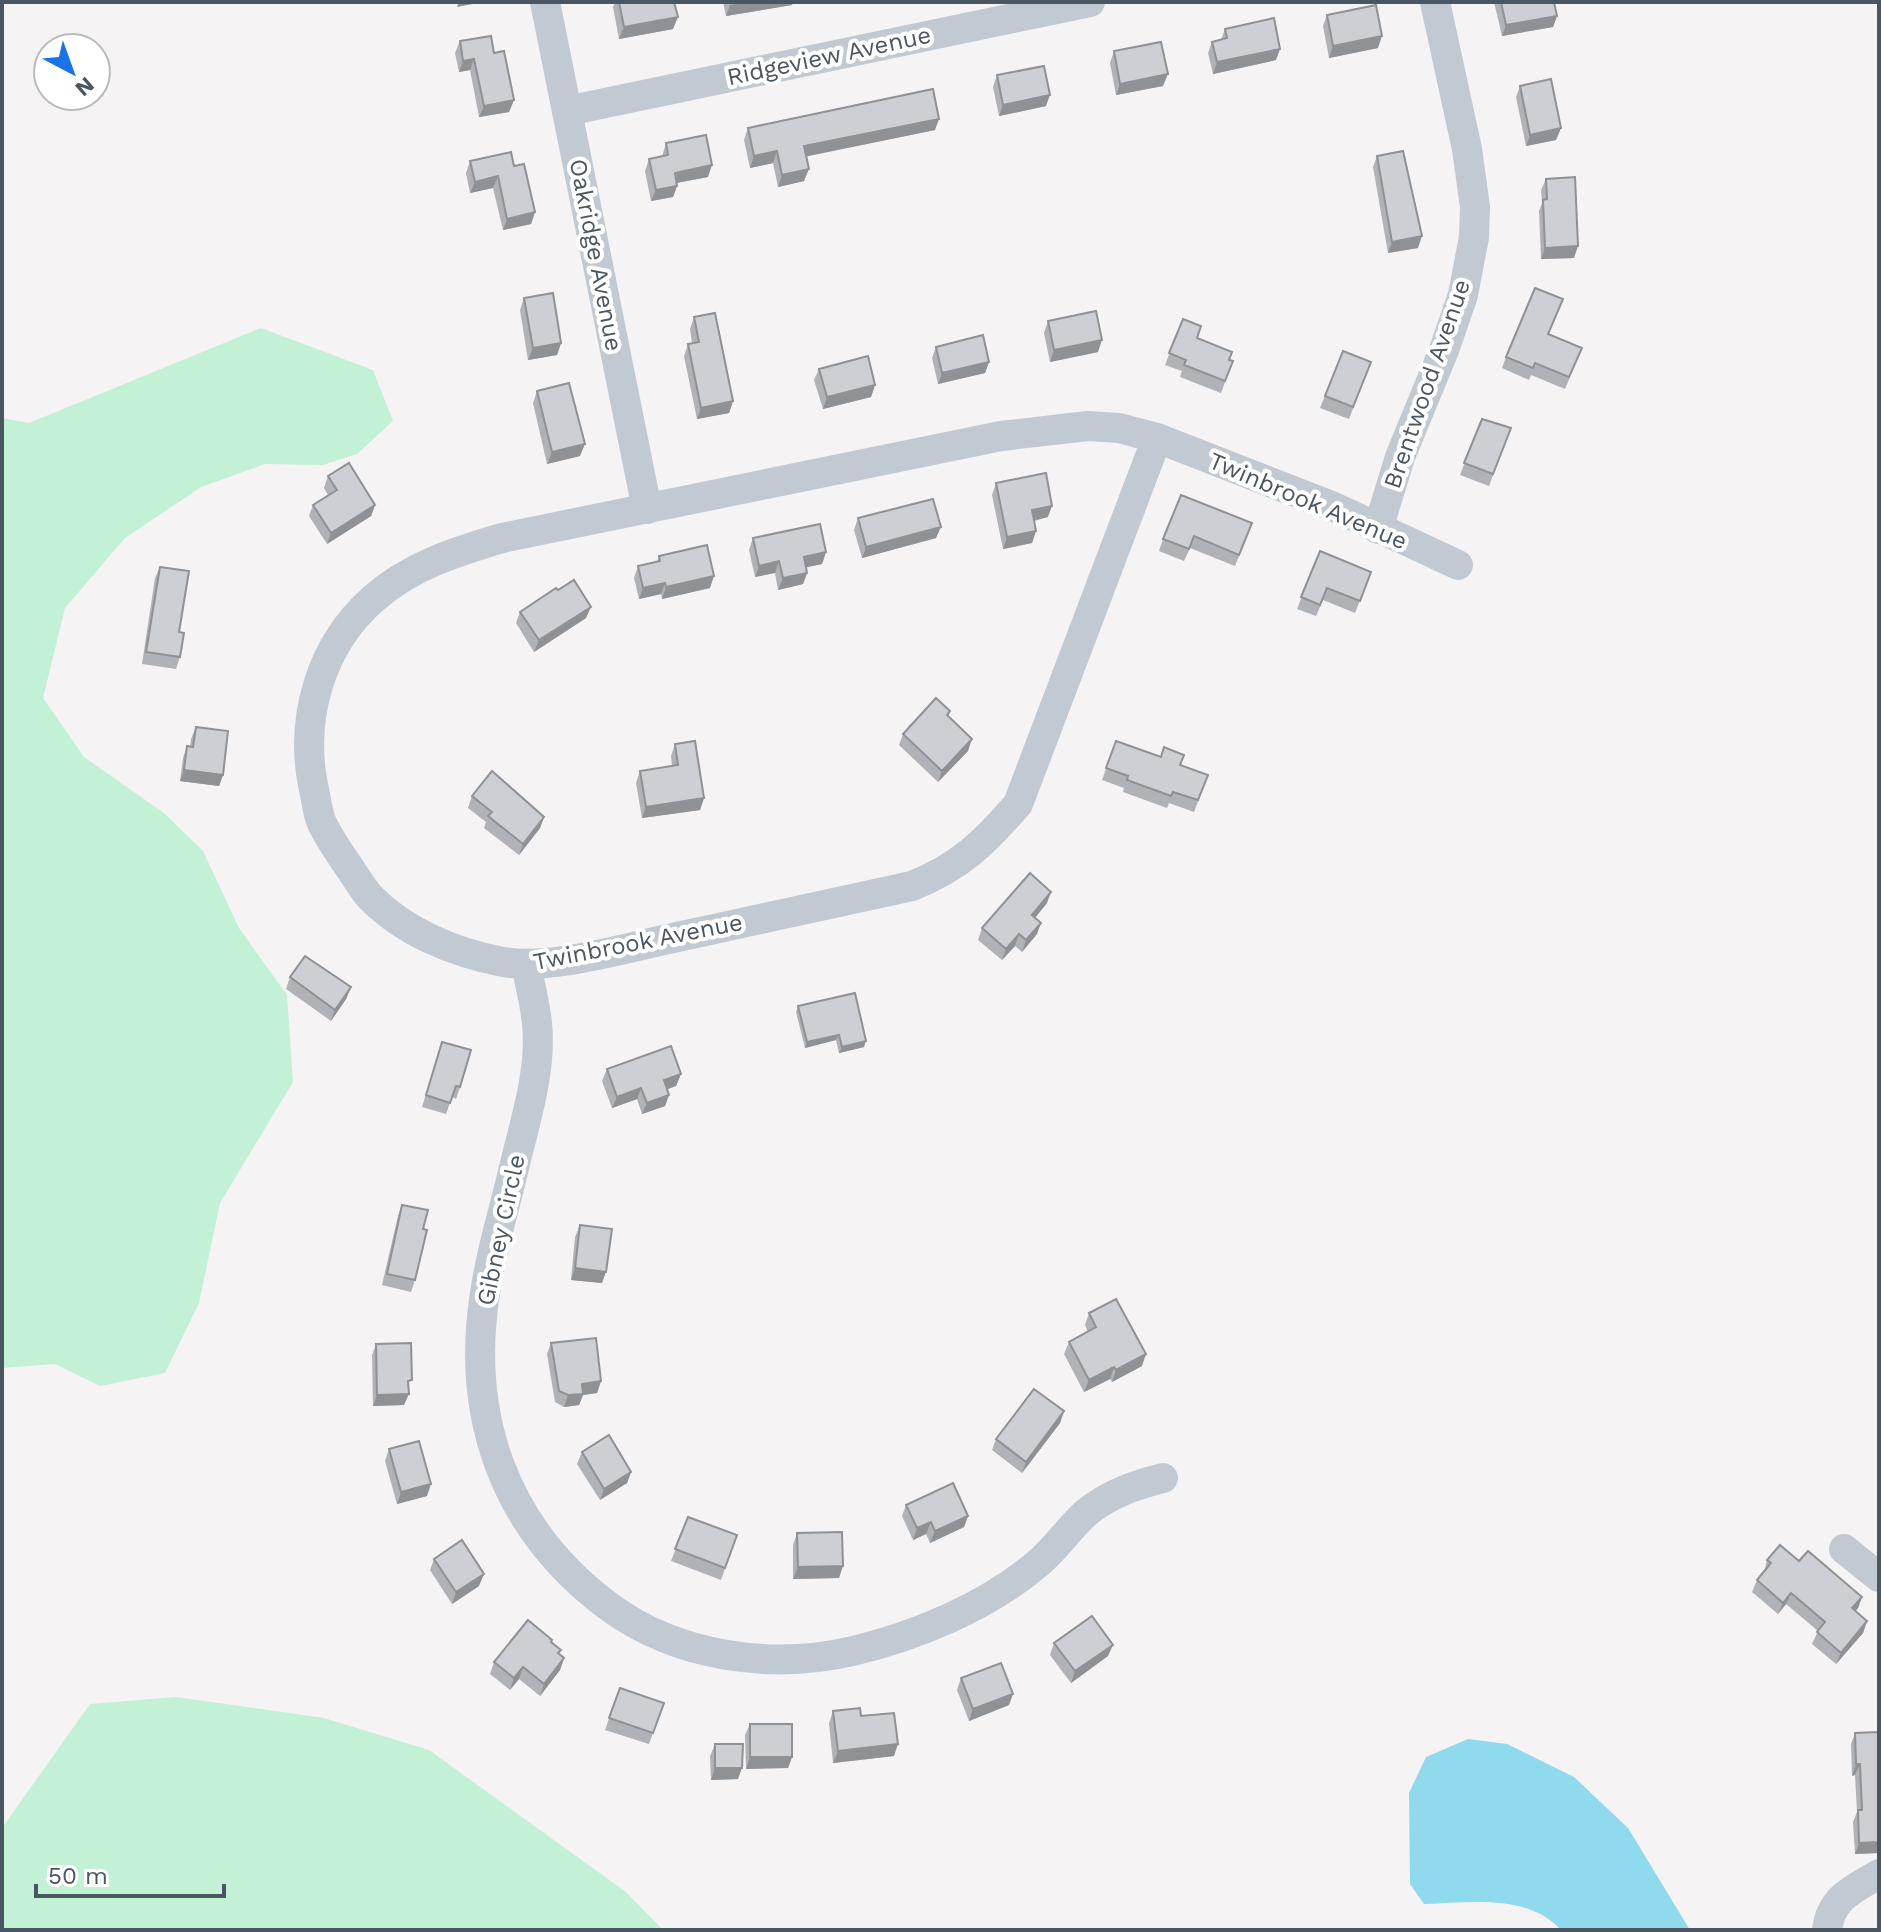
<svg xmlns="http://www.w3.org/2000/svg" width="1881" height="1932" font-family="'Work Sans',sans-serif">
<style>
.green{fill:#c3f1d5}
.water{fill:#90daee}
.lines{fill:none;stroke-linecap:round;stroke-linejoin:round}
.minor{stroke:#c1cad2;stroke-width:30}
.wall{fill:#b0b2b7}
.shaded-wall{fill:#909195}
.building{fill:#cdcfd5;stroke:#909195;stroke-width:2}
.labels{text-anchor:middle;stroke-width:8;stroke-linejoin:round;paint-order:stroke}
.street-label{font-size:24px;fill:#4a5661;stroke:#fff}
</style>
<rect width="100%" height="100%" fill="#f5f3f3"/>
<g class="green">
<polygon points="261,328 373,370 393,421 357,454 323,465 265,464 201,487 125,538 65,608 43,698 84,757 164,813 203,851 239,928 287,995 293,1082 220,1203 199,1303 165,1373 100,1386 55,1364 2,1368 2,418 29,423"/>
<polygon points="176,1697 324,1718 429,1750 626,1892 663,1930 2,1930 2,1828 90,1704"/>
</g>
<path class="water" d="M1468,1739l39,5 67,33 54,51 62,102h-129c-33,-37 -93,-27 -137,-26l-14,-20 -1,-91 17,-36z"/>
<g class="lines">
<g class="minor">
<polyline points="545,2 647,509"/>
<polyline points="567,111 1090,2"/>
<path d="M1157,438l-139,366c-33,38 -58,63 -106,82 -83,18 -166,36 -248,54 -47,10 -114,30 -161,22 -48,-9 -99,-30 -133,-65 -8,-9 -14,-20 -21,-30 -10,-15 -21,-30 -28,-46 -4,-11 -5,-24 -8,-36 -13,-67 7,-139 60,-186 37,-33 82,-47 129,-61l499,-102 87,-10 31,2 38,10 177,69 124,58"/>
<polyline points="1378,529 1400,457 1444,350 1463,295 1474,237 1475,207 1467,149 1435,2"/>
<path d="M526,965c4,19 9,39 11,58 5,50 -13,101 -24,149 -9,38 -21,76 -27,115 -22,128 18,241 122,319 69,51 163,64 245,45 63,-15 133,-44 183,-86 19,-15 32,-36 50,-52 23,-19 49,-28 77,-35"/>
<polyline points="1844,1549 1879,1577"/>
<path d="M1827,1930c4,-33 27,-41 52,-56"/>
</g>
</g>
<g class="wall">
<polygon points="615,2 619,2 673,29 619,39 613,7"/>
<polygon points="723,2 793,2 792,5 726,16"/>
<polygon points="1494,2 1554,2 1557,16 1553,27 1502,36"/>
<polygon points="1327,15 1378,48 1329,58 1323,26"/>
<polygon points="1225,29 1276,60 1213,74 1208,53 1212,42 1221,40"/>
<polygon points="460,41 514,100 509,112 479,117 470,70 459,72 455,53"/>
<polygon points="1114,51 1163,86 1116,95 1110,63"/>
<polygon points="997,75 1046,106 999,116 993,87"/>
<polygon points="1520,86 1561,128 1556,140 1526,146 1516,97"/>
<polygon points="748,128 935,130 806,156 804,181 778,187 773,163 750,168 744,140"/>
<polygon points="666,143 708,177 677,183 677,186 673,197 651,201 645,171 649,159 662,157"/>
<polygon points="1377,156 1418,248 1388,253 1373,167"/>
<polygon points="470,161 514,166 535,212 531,224 503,230 493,188 470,193 466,173"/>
<polygon points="1546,179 1574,258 1541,259 1539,211 1542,203 1541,190"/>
<polygon points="524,298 561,343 557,355 528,360 520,310"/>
<polygon points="694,317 733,401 729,413 697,419 684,356 688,344 692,343 690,329"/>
<polygon points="1183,319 1197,338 1233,361 1221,393 1180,377 1182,371 1165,365"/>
<polygon points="1048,321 1098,352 1050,362 1044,333"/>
<polygon points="1549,334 1582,348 1565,389 1531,375 1529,380 1502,368 1506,357"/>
<polygon points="936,347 989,362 985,373 938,384 932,358"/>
<polygon points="1343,351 1371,362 1349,419 1320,408"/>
<polygon points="819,369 875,385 871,397 823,409 814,380"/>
<polygon points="537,391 580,456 547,464 533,403"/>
<polygon points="1482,419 1511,428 1489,486 1460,475"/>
<polygon points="328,476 375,505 371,516 327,544 309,516 313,505 328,495 324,488"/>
<polygon points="996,483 1048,517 1034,521 1036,531 1032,543 1003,549 992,495"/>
<polygon points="858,518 936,538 862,558 854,530"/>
<polygon points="1252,523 1235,566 1190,548 1184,561 1159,551 1163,539"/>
<polygon points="753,538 826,552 822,564 806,567 807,573 803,584 778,590 775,573 755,577 749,550"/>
<polygon points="1320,551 1371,572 1355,613 1323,600 1316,616 1297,609"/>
<polygon points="659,556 710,588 662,599 661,594 639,599 634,578 638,566 657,562"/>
<polygon points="160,567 179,632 180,657 176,669 142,664 155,578"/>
<polygon points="520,612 586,618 534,652 516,623"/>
<polygon points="950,711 948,717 968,751 938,782 899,745 903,734"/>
<polygon points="196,727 223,775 219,786 180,781 183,758 187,746 190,747 191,739"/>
<polygon points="1116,741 1208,775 1194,812 1169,803 1167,808 1123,792 1124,788 1102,780"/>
<polygon points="675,744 704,798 700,810 642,818 636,783 640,771 672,766 671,756"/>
<polygon points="472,796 544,817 540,828 519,855 484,828 486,822 468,808"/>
<polygon points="1047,903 1035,918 1037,934 1022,952 1015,946 1002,960 978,940 982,928"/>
<polygon points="290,977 351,987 346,999 331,1021 286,989"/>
<polygon points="798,1006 864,1047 839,1053 836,1040 805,1048 796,1012"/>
<polygon points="442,1042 460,1087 456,1099 452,1097 446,1114 422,1107"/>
<polygon points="607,1069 681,1074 676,1086 667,1089 669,1095 665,1106 642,1114 637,1099 612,1108 602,1081"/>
<polygon points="402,1205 423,1229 415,1280 411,1292 382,1285 398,1216"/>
<polygon points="580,1225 602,1283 571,1280 575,1237"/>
<polygon points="1089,1313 1142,1366 1112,1382 1110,1379 1084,1392 1064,1354 1069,1342 1088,1332 1085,1325"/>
<polygon points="551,1343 601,1381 597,1393 583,1395 579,1405 564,1407 555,1402 547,1354"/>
<polygon points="376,1344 404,1405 373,1406 372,1355"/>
<polygon points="1064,1411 1060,1423 1022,1473 992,1450 996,1439"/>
<polygon points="389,1449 427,1496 397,1504 385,1461"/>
<polygon points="582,1452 631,1472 627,1483 600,1500 577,1464"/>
<polygon points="906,1505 968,1516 964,1527 930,1543 926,1534 913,1540 902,1516"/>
<polygon points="688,1517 737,1535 721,1580 671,1561"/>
<polygon points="797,1533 839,1578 793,1579 793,1545"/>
<polygon points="434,1559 479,1586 452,1604 430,1570"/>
<polygon points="1767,1560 1799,1561 1862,1597 1858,1608 1855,1611 1867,1621 1863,1633 1836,1664 1812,1644 1818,1631 1786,1604 1778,1614 1752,1592 1757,1580 1764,1572"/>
<polygon points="551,1642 560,1654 564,1658 560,1670 540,1696 519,1679 510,1690 490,1674 494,1662"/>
<polygon points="1054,1643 1108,1656 1071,1683 1050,1655"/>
<polygon points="961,1678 1009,1705 969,1721 957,1690"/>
<polygon points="620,1688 653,1733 649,1744 605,1730"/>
<polygon points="833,1711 861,1716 894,1756 833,1763 829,1723"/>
<polygon points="750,1724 792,1757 788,1768 746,1769 745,1735"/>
<polygon points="1879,1732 1879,1853 1855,1854 1853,1822 1857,1812 1855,1775 1852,1776 1851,1744 1855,1733"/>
<polygon points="715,1744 738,1779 711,1780 710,1756"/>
</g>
<g class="shaded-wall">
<polygon points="459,2 483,2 457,7"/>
<polygon points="745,2 793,2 792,5 726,16 730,5"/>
<polygon points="1557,16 1553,27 1502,36 1506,25"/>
<polygon points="678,17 673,29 619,39 624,27"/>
<polygon points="1382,36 1378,48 1329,58 1333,46"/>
<polygon points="1280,49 1276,60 1213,74 1217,62"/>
<polygon points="474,59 470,70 459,72 463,61"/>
<polygon points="1168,74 1163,86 1116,95 1120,84"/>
<polygon points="1050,95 1046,106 999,116 1003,105"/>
<polygon points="514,100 509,112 479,117 484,106"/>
<polygon points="939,119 935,130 799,158 804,146"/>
<polygon points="1561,128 1556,140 1526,146 1530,135"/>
<polygon points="777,151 773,163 750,168 754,156"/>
<polygon points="712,165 708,177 670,184 675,173"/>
<polygon points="809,169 804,181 778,187 782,175"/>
<polygon points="498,176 493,188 470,193 475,182"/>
<polygon points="677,186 673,197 651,201 656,190"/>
<polygon points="535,212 531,224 503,230 507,219"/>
<polygon points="1422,236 1418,248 1388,253 1392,242"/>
<polygon points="1578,246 1574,258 1541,259 1545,248"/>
<polygon points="1102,340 1098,352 1050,362 1054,350"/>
<polygon points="561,343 557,355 528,360 533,348"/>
<polygon points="989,362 985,373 938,384 942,373"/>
<polygon points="875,385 871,397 823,409 827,397"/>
<polygon points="733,401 729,413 697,419 701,408"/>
<polygon points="585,444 580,456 547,464 552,452"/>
<polygon points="375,505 371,516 327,544 331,533"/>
<polygon points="1052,506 1048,517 1028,522 1032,510"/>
<polygon points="941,527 936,538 862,558 866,547"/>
<polygon points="1036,531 1032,543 1003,549 1007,537"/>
<polygon points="826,552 822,564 799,569 804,557"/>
<polygon points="779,561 775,573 755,577 759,566"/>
<polygon points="807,573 803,584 778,590 783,578"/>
<polygon points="714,576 710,588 662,599 666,587"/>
<polygon points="665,583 661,594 639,599 643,588"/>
<polygon points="591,607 586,618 534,652 539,640"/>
<polygon points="972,739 968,751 938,782 942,771"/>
<polygon points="184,770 223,775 219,786 180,781"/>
<polygon points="704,798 700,810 642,818 646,807"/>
<polygon points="544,817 540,828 519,855 523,844"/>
<polygon points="1051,892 1047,903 1028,926 1032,915"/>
<polygon points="1041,923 1037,934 1022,952 1026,940"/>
<polygon points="1019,934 1015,946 1002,960 1006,949"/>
<polygon points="351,987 346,999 331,1021 335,1010"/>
<polygon points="839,1035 836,1040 805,1048 807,1042"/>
<polygon points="866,1041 864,1047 839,1053 842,1047"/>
<polygon points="681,1074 676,1086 660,1092 664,1080"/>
<polygon points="641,1088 637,1099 612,1108 617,1097"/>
<polygon points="669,1095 665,1106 642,1114 647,1103"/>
<polygon points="575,1268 606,1272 602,1283 571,1280"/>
<polygon points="1146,1354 1142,1366 1112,1382 1116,1370"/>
<polygon points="1114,1367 1110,1379 1084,1392 1089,1380"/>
<polygon points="601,1381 597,1393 583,1395 579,1405 564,1407 568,1395 582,1384"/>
<polygon points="409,1394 404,1405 373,1406 377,1395"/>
<polygon points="1064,1411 1060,1423 1022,1473 1026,1462"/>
<polygon points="631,1472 627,1483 600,1500 604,1489"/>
<polygon points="431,1484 427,1496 397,1504 401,1492"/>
<polygon points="968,1516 964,1527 930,1543 935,1531"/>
<polygon points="931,1522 926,1534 913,1540 917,1528"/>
<polygon points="843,1566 839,1578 793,1579 798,1567"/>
<polygon points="484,1574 479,1586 452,1604 456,1592"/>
<polygon points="1791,1593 1786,1604 1778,1614 1783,1603"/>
<polygon points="1862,1597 1858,1608 1848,1620 1852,1608"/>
<polygon points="1867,1621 1863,1633 1836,1664 1841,1653"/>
<polygon points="1113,1645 1108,1656 1071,1683 1075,1671"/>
<polygon points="564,1658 560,1670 540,1696 544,1684"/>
<polygon points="523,1667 519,1679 510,1690 514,1678"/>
<polygon points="1013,1694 1009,1705 969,1721 973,1709"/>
<polygon points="898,1744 894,1756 833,1763 838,1751"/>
<polygon points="750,1757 792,1757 788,1768 746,1769"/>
<polygon points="1856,1764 1860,1764 1855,1775 1852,1776"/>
<polygon points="715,1768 742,1768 738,1779 711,1780"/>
<polygon points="1879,1842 1879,1853 1855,1854 1859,1843"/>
</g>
<g class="building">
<polygon points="619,2 674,2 678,17 624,27"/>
<polygon points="1501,2 1554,2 1557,16 1506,25"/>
<polygon points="1376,5 1382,36 1333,46 1327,15"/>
<polygon points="1274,18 1280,49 1217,62 1212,42 1227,38 1225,29"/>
<polygon points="491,36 494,53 504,51 514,100 484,106 474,59 463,61 460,41"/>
<polygon points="1161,42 1168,74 1120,84 1114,51"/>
<polygon points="1044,66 1050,95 1003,105 997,75"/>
<polygon points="1551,79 1561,128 1530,135 1520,86"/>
<polygon points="933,89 939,119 804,146 809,169 782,175 777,151 754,156 748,128"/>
<polygon points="706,135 712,165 675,173 677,186 656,190 649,159 668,155 666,143"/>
<polygon points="1403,151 1422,236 1392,242 1377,156"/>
<polygon points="511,152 514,166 524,164 535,212 507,219 498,176 475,182 470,161"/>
<polygon points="1575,177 1578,246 1545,248 1543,200 1547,199 1546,179"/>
<polygon points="1535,288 1563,299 1548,334 1582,348 1569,377 1535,363 1533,368 1506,357"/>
<polygon points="553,293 561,343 533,348 524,298"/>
<polygon points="1096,311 1102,340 1054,350 1048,321"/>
<polygon points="715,313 733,401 701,408 688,344 699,342 694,317"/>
<polygon points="1183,319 1201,326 1197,338 1232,352 1229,360 1233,361 1225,381 1184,365 1186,360 1169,353"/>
<polygon points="983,335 989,362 942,373 936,347"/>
<polygon points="1343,351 1371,362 1353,407 1325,396"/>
<polygon points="868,356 875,385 827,397 819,369"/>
<polygon points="569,383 585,444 552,452 537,391"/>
<polygon points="1482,419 1511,428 1493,474 1464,463"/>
<polygon points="349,463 375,505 331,533 313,505 337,490 328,476"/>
<polygon points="1046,473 1052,506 1032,510 1036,531 1007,537 996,483"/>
<polygon points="1181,495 1252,523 1239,555 1194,536 1189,549 1163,539"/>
<polygon points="933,499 941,527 866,547 858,518"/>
<polygon points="820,524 826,552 804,557 807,573 783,578 779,561 759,566 753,538"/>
<polygon points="707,545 714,576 666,587 665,583 643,588 638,566 660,561 659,556"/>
<polygon points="1320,551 1371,572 1360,601 1327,588 1320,605 1301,597"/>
<polygon points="160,567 189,571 179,632 184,633 180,657 146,652"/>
<polygon points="574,580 591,607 539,640 520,612 556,588 558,590"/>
<polygon points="936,698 950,711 947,715 972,739 942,771 903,734"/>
<polygon points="196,727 228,731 223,775 184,770 187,746 193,747"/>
<polygon points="695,741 704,798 646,807 640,771 678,765 675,744"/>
<polygon points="1116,741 1161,757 1164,747 1184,755 1180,765 1208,775 1198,800 1173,792 1171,796 1127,780 1128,776 1106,768"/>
<polygon points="492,771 544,817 523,844 488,816 492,812 472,796"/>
<polygon points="1030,873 1051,892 1032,915 1041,923 1026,940 1019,934 1006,949 982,928"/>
<polygon points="305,956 351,987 335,1010 290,977"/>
<polygon points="855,993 866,1041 842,1047 839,1035 807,1042 798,1006"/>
<polygon points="442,1042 471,1050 460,1087 456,1086 450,1103 426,1095"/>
<polygon points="671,1046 681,1074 664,1080 669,1095 647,1103 641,1088 617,1097 607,1069"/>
<polygon points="402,1205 428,1210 423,1229 427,1230 415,1280 387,1274"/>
<polygon points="580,1225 612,1229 606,1272 575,1268"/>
<polygon points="1116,1299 1146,1354 1116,1370 1114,1367 1089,1380 1069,1342 1096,1327 1089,1313"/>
<polygon points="596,1338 601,1381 582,1384 583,1394 568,1395 559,1391 551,1343"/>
<polygon points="411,1343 412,1380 408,1381 409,1394 377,1395 376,1344"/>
<polygon points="1034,1389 1064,1411 1026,1462 996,1439"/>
<polygon points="609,1435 631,1472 604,1489 582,1452"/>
<polygon points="419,1441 431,1484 401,1492 389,1449"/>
<polygon points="953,1483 968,1516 935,1531 931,1522 917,1528 906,1505"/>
<polygon points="688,1517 737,1535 725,1568 675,1549"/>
<polygon points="842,1532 843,1566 798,1567 797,1533"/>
<polygon points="462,1540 484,1574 456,1592 434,1559"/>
<polygon points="1780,1545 1799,1561 1808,1551 1862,1597 1852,1608 1867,1621 1841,1653 1817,1632 1825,1622 1791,1593 1783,1603 1757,1580 1771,1563 1767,1560"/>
<polygon points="1092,1616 1113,1645 1075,1671 1054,1643"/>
<polygon points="528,1620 552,1640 551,1642 561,1650 558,1653 564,1658 544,1684 523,1667 514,1678 494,1662"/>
<polygon points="1001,1663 1013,1694 973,1709 961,1678"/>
<polygon points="620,1688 664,1703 653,1733 609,1718"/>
<polygon points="860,1708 861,1716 894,1713 898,1744 838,1751 833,1711"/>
<rect x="750" y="1724" width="42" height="33"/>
<polygon points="1879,1732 1879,1842 1859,1843 1858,1810 1862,1810 1860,1764 1856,1764 1855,1733"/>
<polygon points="715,1744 743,1744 742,1768 715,1768"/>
</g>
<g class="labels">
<g class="street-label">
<text transform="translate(829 56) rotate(-12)" y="8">Ridgeview Avenue</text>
<text transform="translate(596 255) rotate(79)" y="8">Oakridge Avenue</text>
<text transform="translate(1427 384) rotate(-71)" y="8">Brentwood Avenue</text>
<text transform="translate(1308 501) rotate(23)" y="8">Twinbrook Avenue</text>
<text transform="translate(638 942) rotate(-11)" y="8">Twinbrook Avenue</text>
<text transform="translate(501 1230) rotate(-78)" y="8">Gibney Circle</text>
</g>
</g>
<rect width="1881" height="1932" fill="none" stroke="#4a5661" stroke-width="8"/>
<g transform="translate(72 72) rotate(139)"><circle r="38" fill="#ffffff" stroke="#b7bbc0" stroke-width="2"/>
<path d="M0-6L14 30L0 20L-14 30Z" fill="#1a73e8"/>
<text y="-12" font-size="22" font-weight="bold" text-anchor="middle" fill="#4a5661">N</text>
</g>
<path d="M36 1884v12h188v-12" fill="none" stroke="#4a5661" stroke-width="4"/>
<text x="48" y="1884" font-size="24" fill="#4a5661" stroke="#ffffff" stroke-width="6" paint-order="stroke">50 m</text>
</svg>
